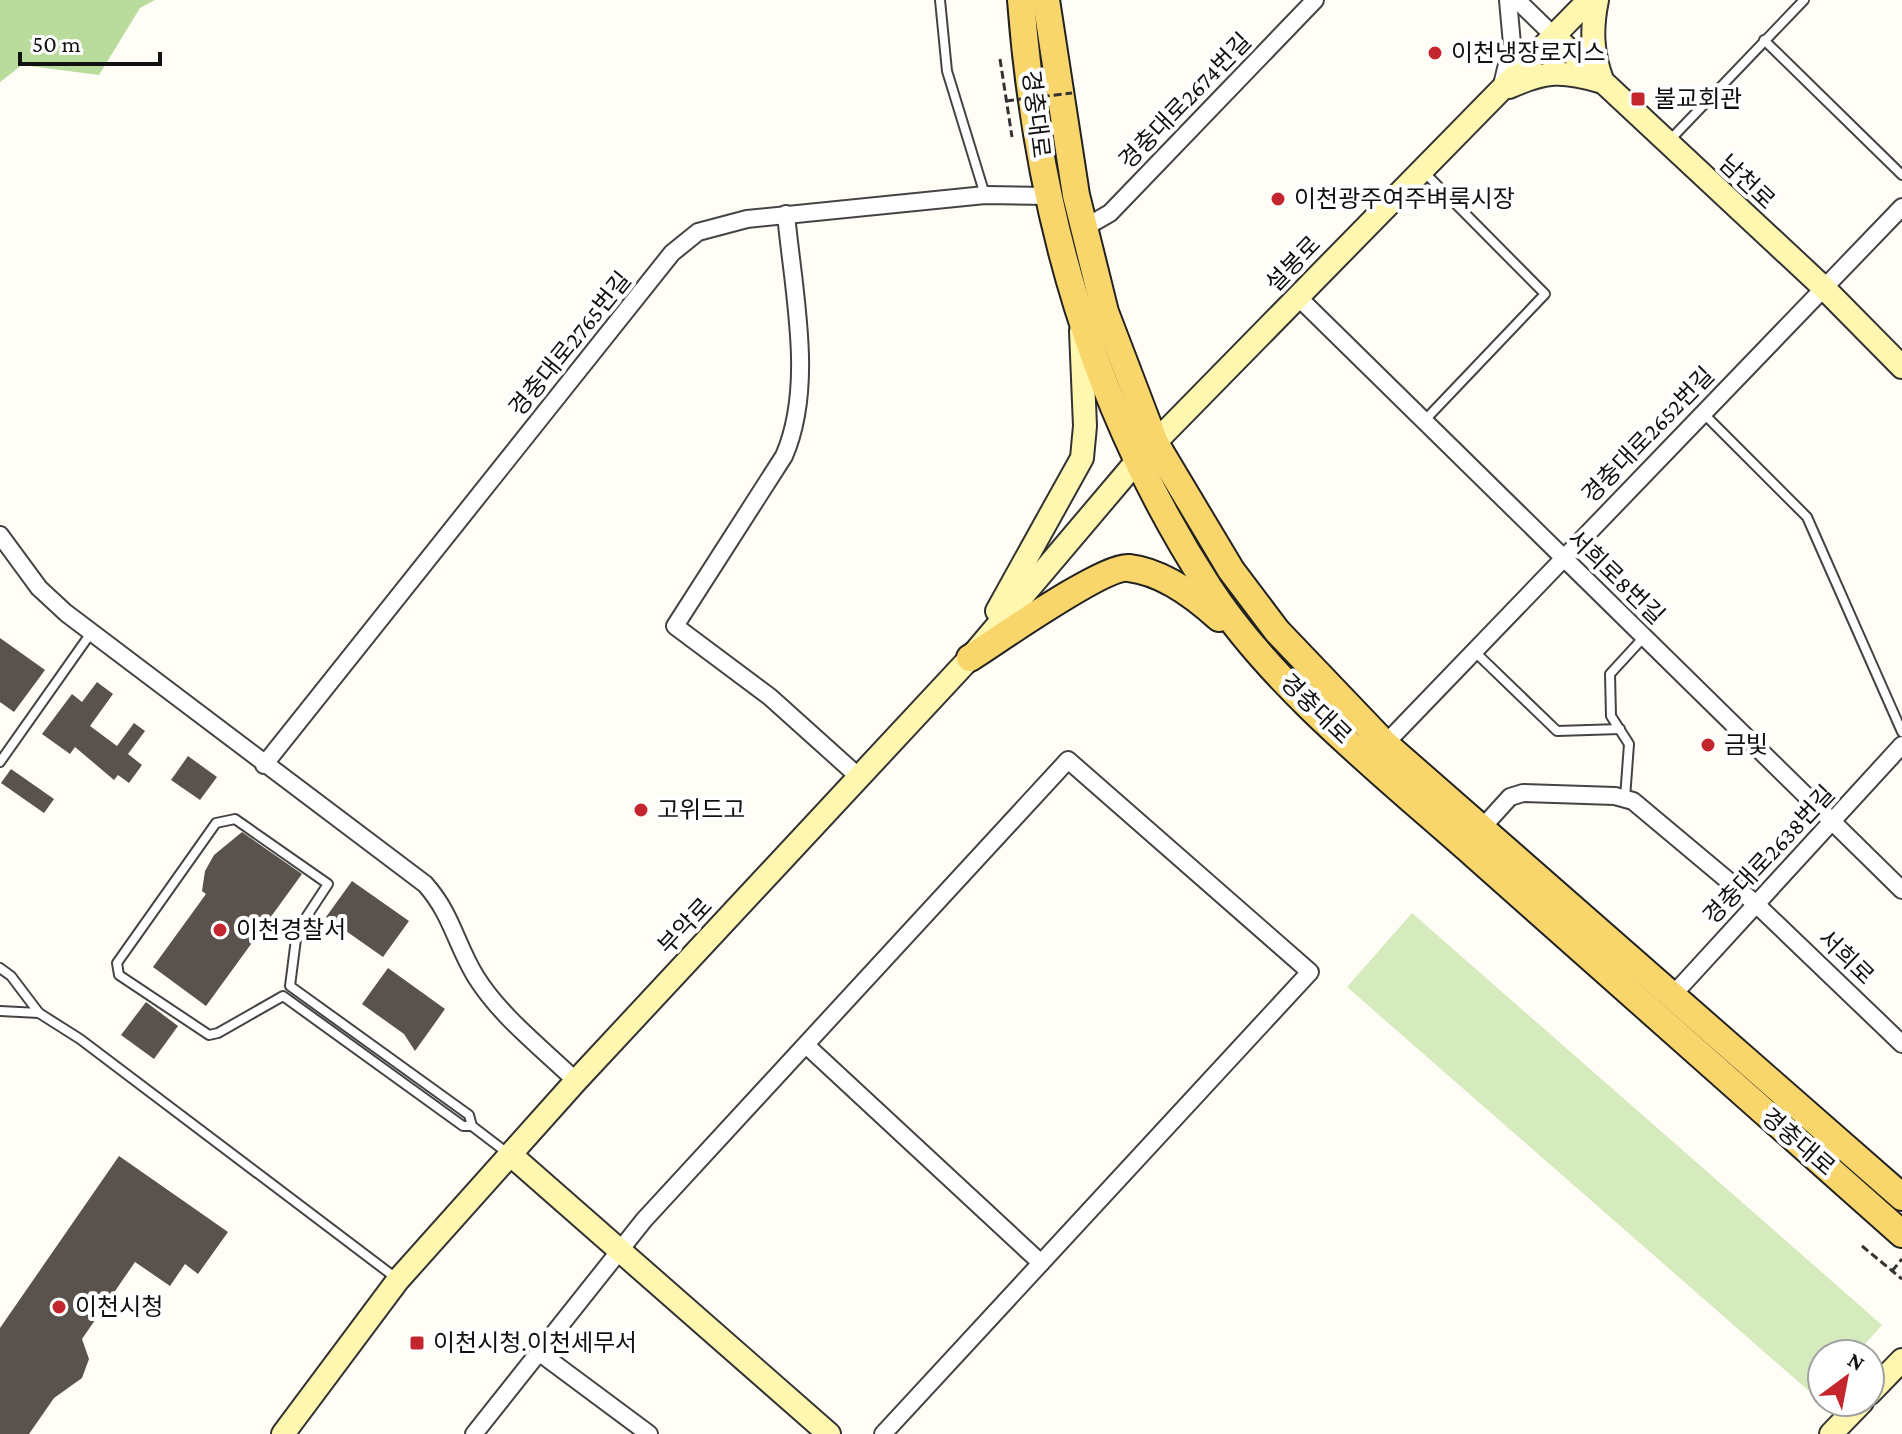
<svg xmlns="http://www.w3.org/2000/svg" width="1902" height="1434" font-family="'Crimson Pro','Noto Sans KR',serif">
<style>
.green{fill:#d5ebbd}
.forest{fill:#b9dc9c}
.building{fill:#5a524d}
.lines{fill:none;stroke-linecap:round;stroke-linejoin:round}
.lane-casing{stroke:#444;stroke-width:12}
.street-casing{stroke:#444;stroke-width:20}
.secondary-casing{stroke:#333;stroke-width:26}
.primary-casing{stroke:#222;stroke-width:30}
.path{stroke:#333;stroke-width:3;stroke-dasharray:8 4;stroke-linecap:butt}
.lane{stroke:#fff;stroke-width:8}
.street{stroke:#fff;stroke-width:16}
.secondary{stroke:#fff6b0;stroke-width:22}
.primary{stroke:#f9d66b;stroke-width:26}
.path-bridge{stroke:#333;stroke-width:3;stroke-dasharray:8 4;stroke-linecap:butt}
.poi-dot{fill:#c4262e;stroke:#fff;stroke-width:3}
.labels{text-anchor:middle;stroke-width:8;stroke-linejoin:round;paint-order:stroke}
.poi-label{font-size:24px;fill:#111;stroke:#fff;text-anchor:start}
.street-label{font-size:24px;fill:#111;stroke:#fff}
</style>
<rect width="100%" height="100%" fill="#fffdf5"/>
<polygon class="green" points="1412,913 1882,1325 1856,1354 1822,1354 1822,1393 1817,1398 1347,987"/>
<polygon class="forest" points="0,0 155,0 140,8 99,75 22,65 0,82"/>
<g class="building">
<polygon points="0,638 45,670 14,712 0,702"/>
<polygon points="97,682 113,694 90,726 117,746 134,723 145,731 128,754 142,765 129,783 118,775 114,780 75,747 70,754 42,734 72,694 82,702"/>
<polygon points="188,756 217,777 200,800 171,780"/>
<polygon points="11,769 54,799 44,813 1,783"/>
<polygon points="242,832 302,874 206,1006 153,967 206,894 202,891 205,871 214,855"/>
<polygon points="352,881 409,921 383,957 326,917"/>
<polygon points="388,968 445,1009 415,1051 404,1034 362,1004"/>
<polygon points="146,1002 178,1026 154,1059 121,1035"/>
<polygon points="119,1156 228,1232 198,1274 185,1264 170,1286 135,1262 82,1339 89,1359 82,1378 54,1398 29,1434 0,1434 0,1328"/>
</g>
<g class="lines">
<defs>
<g id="lane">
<polyline points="940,0 947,71 985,195"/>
<polyline points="1764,40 1902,175"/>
<polyline points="1668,142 1804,0"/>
<polyline points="1424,172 1545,294 1425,420"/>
<polyline points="1703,413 1807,517 1902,732"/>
<polyline points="1474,651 1557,731 1620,729"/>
<polyline points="0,762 91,633"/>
<polyline points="1625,798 1629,744 1611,716 1610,674 1644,637"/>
<polygon points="235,819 328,884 297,931 290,986 469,1115 472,1126 463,1126 283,996 218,1033 209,1035 119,975 117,963 216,823"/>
<polyline points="0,968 11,976 39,1013"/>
<polyline points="0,1011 39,1013 80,1039 396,1278"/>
<polyline points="472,1126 510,1155"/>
</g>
<g id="street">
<polyline points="1517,0 1555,37"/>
<polyline points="1501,89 1512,44 1508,0"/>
<path d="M786,214c7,77 29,171 -2,242l-109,170 95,71 89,80"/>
<polyline points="1084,228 1110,213 1315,0"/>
<polyline points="1298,297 1902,890"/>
<path d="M0,535l39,53 27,25 359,271c27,30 31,61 51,93 25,40 67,72 100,104"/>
<polyline points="1385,744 1902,207"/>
<polyline points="264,765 672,253 698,232 747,219 985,195 1047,196"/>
<polyline points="1481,829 1510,797 1523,793 1615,796 1633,801 1756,904 1902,1044"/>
<polyline points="1671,997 1902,745"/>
<polyline points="806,1045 1041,1263"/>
<polyline points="540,1353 649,1434"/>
<polyline points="474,1434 644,1220 1068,760 1310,972 883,1434"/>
</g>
<g id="secondary">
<path d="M1597,0c-6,29 -5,53 5,80"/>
<polyline points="1555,37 1824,288 1902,367"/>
<path d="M1509,87c36,-16 53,-17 90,-6"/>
<polyline points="997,611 1082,458 1085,426 1081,331"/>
<polyline points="511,1155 829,1434"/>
<polyline points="1870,1393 1902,1360"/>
<polyline points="283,1434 398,1280 576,1081 970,658 1136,462 1589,0"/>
<polyline points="1831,1434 1862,1402"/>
</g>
<g id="primary">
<path d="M1021,0c16,212 72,409 188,588 65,100 178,189 267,268 142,126 284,252 426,378"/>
<polyline points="1046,0 1076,195 1105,312 1155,443 1231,570 1277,631 1385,744 1902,1197"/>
<path d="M970,658c27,-17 134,-93 159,-90 34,4 66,28 90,50"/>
</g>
</defs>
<use href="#lane" class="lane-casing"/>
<use href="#street" class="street-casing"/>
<use href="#secondary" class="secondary-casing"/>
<use href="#primary" class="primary-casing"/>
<g class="path">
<polyline points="1000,59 1012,137"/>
<polyline points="1862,1246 1902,1279"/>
<polyline points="1892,1271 1902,1259"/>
</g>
<use href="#lane" class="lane"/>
<use href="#street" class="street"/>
<use href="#secondary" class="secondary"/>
<use href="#primary" class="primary"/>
<polyline class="path-bridge" points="1006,101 1072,93"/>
</g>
<g class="poi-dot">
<circle cx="1435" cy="53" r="8"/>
<rect x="1630" y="91" width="16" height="16" rx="4"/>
<circle cx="1278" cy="199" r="8"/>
<circle cx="1708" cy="745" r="8"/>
<circle cx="641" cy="810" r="8"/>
<circle cx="220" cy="930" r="8"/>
<circle cx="59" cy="1307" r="8"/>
<rect x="409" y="1335" width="16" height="16" rx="4"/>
</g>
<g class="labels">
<g class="poi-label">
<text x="1451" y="61">이천냉장로지스</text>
<text x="1654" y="107">불교회관</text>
<text x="1294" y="207">이천광주여주벼룩시장</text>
<text x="1724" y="753">금빛</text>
<text x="657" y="818">고위드고</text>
<text x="236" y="938">이천경찰서</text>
<text x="75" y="1315">이천시청</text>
<text x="433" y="1351">이천시청.이천세무서</text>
</g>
<g class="street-label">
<text transform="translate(1185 101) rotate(-46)" y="8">경충대로2674번길</text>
<text transform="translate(1036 114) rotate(83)" y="8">경충대로</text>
<text transform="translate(1747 182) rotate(43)" y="8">남천로</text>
<text transform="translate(1293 264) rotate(-46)" y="8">설봉로</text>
<text transform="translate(570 344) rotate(-51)" y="8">경충대로2765번길</text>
<text transform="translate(1648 435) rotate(-46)" y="8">경충대로2652번길</text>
<text transform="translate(1616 577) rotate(44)" y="8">서희로8번길</text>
<text transform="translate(1316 709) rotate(44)" y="8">경충대로</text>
<text transform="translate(1769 855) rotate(-47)" y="8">경충대로2638번길</text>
<text transform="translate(685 926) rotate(-47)" y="8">부악로</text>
<text transform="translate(1846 957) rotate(44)" y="8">서희로</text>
<text transform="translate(1798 1142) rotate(41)" y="8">경충대로</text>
</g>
</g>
<g transform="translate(1846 1378) rotate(32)"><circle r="38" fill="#ffffff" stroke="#a0a0a0" stroke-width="2"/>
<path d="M0-6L14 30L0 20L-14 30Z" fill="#c4262e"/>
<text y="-12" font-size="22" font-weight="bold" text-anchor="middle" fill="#111111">N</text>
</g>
<path d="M20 52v12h140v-12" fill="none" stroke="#111111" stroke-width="4"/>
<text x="32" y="52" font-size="24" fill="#111111" stroke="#ffffff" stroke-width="6" paint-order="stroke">50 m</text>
</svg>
